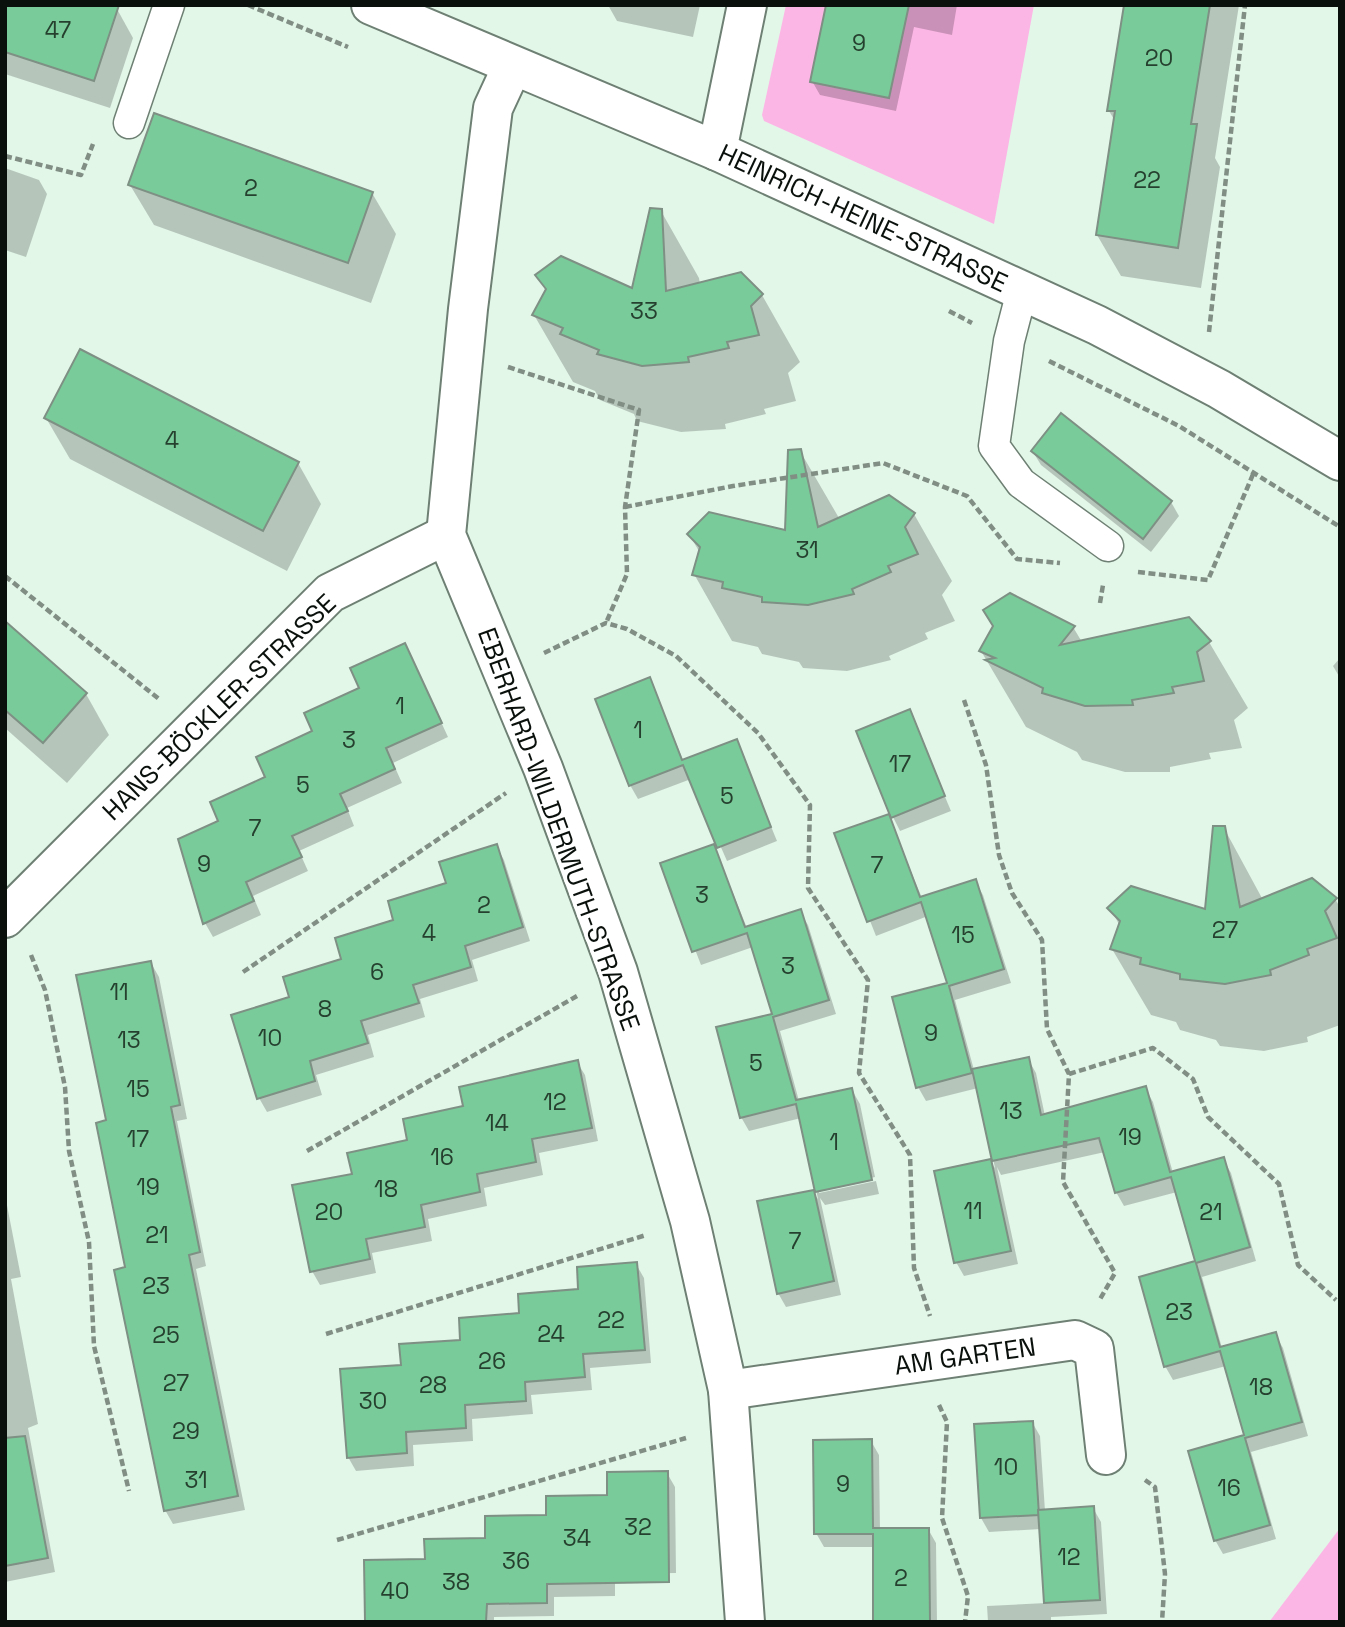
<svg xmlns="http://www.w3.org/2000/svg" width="1345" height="1627" font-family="'Space Grotesk',sans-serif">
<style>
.green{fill:#fcb6e5}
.shadow{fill:#0003}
.building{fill:#79cc99;stroke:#7e9084;stroke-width:2}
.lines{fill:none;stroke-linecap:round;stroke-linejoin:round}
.service-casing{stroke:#6e8073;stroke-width:33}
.minor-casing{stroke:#6e8073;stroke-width:42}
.path{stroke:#808e84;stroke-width:4.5;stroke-dasharray:7 3.5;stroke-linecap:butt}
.service{stroke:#fff;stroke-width:30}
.minor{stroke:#fff;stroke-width:38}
.labels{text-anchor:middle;stroke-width:7;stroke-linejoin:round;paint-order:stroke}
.number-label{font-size:23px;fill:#26402f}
.street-label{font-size:26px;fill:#0a110c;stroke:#fff}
</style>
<rect width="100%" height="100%" fill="#e3f7e9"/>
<g class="green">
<polygon points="786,5 826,5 810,82 888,98 909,5 1034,5 994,224 764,121 762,115"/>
<polygon points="1340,1528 1340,1622 1269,1622"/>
</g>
<g class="shadow">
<polygon points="5,5 117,9 133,38 110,108 5,74"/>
<polygon points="608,5 700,5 693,37 617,21"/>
<polygon points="828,5 957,5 952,35 914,27 896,111 820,95 812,81"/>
<polygon points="1126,5 1239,5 1215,158 1220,167 1201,288 1121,276 1097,235 1115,121 1109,111"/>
<polygon points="5,168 39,180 47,194 26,257 5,250"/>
<polygon points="130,185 372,193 396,234 371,303 154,225"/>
<polygon points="661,211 699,278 700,284 741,273 762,295 800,362 788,373 796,401 764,409 766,414 725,424 726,429 681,432 637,421 634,414 600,400 595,391 573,382 534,315 546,291 538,276 633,291"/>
<polygon points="46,418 298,463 321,504 287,571 70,459"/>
<polygon points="800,451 839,518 914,514 952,581 942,595 955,621 925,633 928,639 889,656 891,660 847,671 803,668 799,662 762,654 758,647 732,641 694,574 700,553 689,534 786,532"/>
<polygon points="1033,452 1171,502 1179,516 1151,552 1041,465"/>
<polygon points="5,623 86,694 109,735 67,783 5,728"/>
<polygon points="1073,627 1082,642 1209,642 1248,708 1234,720 1242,748 1209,753 1211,759 1170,767 1170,772 1125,772 1082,760 1077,752 1026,727 981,651"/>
<polygon points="1340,658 1340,678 1333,666"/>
<polygon points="412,659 448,737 393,763 402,783 347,808 354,826 299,851 308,871 253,896 261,915 213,937 205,923 220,821 361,689"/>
<polygon points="649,679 684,762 736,741 777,841 727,861 691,779 638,799 630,785"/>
<polygon points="909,711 951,811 900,831 893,817"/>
<polygon points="888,816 922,898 975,881 983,895 1011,983 955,1000 974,1070 1028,1059 1036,1073 1045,1116 1145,1088 1153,1102 1173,1173 1223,1159 1231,1173 1256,1261 1202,1277 1222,1348 1275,1334 1283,1348 1308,1436 1251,1452 1276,1539 1223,1554 1215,1540 1191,1452 1246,1436 1226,1366 1173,1380 1165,1366 1141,1278 1197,1262 1177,1192 1124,1206 1116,1192 1105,1152 1001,1175 997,1167 1018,1264 964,1276 956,1262 990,1161 995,1168 978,1088 926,1101 918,1087 894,998 950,984 928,916 876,936 836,835"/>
<polygon points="1224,828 1263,900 1335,899 1340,907 1340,1025 1307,1037 1308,1042 1264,1051 1220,1046 1216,1040 1180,1030 1176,1022 1151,1015 1112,949 1120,926 1110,908 1207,911"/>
<polygon points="496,846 504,860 530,941 472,960 478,981 420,999 425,1017 368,1035 374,1057 316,1075 322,1095 267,1112 259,1098 292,998"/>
<polygon points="714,846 747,928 800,912 808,925 836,1014 780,1031 799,1101 852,1090 860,1104 875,1177 819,1190 819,1193 876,1181 879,1194 825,1205 820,1198 841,1295 786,1307 778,1293 813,1192 818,1199 801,1118 749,1131 741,1117 719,1028 774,1015 753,947 701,965 662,864"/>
<polygon points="151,963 159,977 187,1119 177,1121 206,1266 196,1269 245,1510 173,1524 165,1510 127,1269 108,1121"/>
<polygon points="577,1062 585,1075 598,1141 539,1153 543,1175 484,1188 487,1206 428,1219 432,1241 372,1253 376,1273 320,1285 312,1271 354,1175 465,1108"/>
<polygon points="5,1195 21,1277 11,1279 38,1424 28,1428 55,1572 5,1582"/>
<polygon points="636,1264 644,1278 651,1363 590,1368 592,1390 531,1395 533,1414 472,1419 473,1441 413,1445 414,1466 356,1471 348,1457 402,1367"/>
<polygon points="1032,1422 1040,1436 1045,1511 1093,1508 1101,1522 1107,1614 1051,1617 1051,1622 988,1622 987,1606 1046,1603 1041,1529 989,1532 981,1518"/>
<polygon points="871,1441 879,1455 880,1530 928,1529 936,1543 937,1622 875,1622 874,1547 824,1547 816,1533"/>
<polygon points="667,1473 675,1487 676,1573 615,1574 615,1596 554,1597 554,1616 494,1617 494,1622 366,1622 426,1561"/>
</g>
<g class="building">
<polygon points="5,5 119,5 94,81 5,52"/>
<polygon points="826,5 909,5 889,98 810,82"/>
<polygon points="1124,5 1210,5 1191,124 1197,124 1178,248 1096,235 1115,111 1107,111"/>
<polygon points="154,113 373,192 348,263 128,185"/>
<polygon points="650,208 662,209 666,291 741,272 763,294 751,306 759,335 727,342 729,348 688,357 689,362 642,366 597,354 599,350 560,334 563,328 532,315 546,289 535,275 561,256 632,288"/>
<polygon points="80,349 299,462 263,531 44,418"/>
<polygon points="1061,413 1172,501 1143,539 1031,451"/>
<polygon points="801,449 818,527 889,495 915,513 905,527 918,554 888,566 891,572 852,589 854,594 808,605 762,602 762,597 722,588 723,582 692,575 700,547 687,534 709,512 785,530 788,450"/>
<polygon points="1010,593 1075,626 1060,645 1189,617 1211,641 1197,652 1204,681 1172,687 1174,693 1132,700 1133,705 1085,706 1042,693 1043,688 985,660 995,658 979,651 993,626 983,610"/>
<polygon points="5,621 87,693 43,743 5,710"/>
<polygon points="405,643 442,723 386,748 395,769 340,794 348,811 292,836 302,857 246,882 254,901 203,924 178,839 218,821 210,802 265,777 256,757 312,731 304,713 359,688 350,668"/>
<polygon points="650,677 682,760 737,739 771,827 717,848 683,765 629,786 595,699"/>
<polygon points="910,709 945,796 891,818 856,731"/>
<polygon points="889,814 920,897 976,879 1004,969 949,986 972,1073 916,1088 892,997 947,983 921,902 867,922 834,833"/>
<polygon points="1213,826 1225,826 1240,907 1312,878 1337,898 1325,911 1337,938 1307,949 1309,955 1270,970 1271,975 1225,984 1180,979 1180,974 1140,964 1141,958 1110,949 1120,921 1107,908 1131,886 1205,909"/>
<polygon points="497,844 523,927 465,946 471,967 413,985 419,1003 361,1021 368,1043 310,1061 315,1081 257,1099 231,1015 289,997 283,977 341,959 335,938 393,920 388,901 446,883 439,862"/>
<polygon points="714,844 745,927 801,909 829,1000 773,1017 796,1100 852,1088 872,1180 815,1192 796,1104 740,1118 716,1027 772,1014 747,933 692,952 660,863"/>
<polygon points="151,961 180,1105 171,1107 200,1252 189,1255 238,1496 164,1511 114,1270 125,1267 96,1123 106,1120 76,975"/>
<polygon points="1029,1057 1041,1115 1146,1086 1170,1172 1224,1157 1250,1247 1196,1263 1220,1347 1276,1332 1302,1422 1245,1438 1270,1525 1214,1541 1188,1451 1244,1435 1220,1351 1164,1367 1139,1277 1195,1261 1171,1177 1115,1193 1099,1138 992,1161 972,1069"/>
<polygon points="578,1060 592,1128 532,1139 536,1162 477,1174 480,1192 421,1205 425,1227 366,1239 370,1259 310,1272 292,1185 352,1174 347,1153 407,1140 403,1119 463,1106 459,1087"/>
<polygon points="991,1159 1011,1251 954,1263 934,1171"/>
<polygon points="814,1190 834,1281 777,1294 757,1201"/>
<polygon points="637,1262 645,1350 583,1354 585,1377 525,1382 526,1401 465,1405 466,1428 406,1432 407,1453 347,1458 340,1369 401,1365 399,1344 460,1340 459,1318 519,1313 518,1294 578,1289 577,1267"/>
<polygon points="1033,1421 1039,1515 980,1518 974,1424"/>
<polygon points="25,1436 48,1558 5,1566 5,1438"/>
<polygon points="872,1439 873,1528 929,1528 930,1622 873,1622 873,1534 814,1534 813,1440"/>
<polygon points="668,1471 669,1582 547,1584 547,1603 487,1604 486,1622 365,1622 364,1560 425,1559 424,1539 485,1538 485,1516 546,1515 546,1496 607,1495 607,1472"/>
<polygon points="1094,1506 1100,1600 1044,1603 1038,1510"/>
</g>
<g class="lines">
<defs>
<g id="service">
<polyline points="129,123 169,5"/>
<polyline points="1022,291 1009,341 994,446 1021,483 1108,546"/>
</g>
<g id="minor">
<polyline points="371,5 717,151 1097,325 1219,389 1340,461"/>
<polyline points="512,67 493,108 468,309 446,535 543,768 618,972 690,1221 728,1390 745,1622"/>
<polyline points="717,151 747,5"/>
<polyline points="5,918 330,593 446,535"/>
<polyline points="728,1390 1075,1340 1094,1349 1106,1455"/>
</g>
</defs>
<use href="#service" class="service-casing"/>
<use href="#minor" class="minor-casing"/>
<g class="path">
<polyline points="248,5 348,47"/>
<polyline points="5,156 81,175 93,144"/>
<polyline points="949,311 972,323"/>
<polyline points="1209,332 1245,5"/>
<polyline points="1049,361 1179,426 1340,527"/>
<polyline points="508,367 639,410 625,507 627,574 606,623"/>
<polyline points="625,507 733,486 883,463 967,496 1017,559 1060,563"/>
<polyline points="1138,572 1208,580 1254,472"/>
<polyline points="5,576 159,699"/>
<polyline points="1100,603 1103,585"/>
<polyline points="544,653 606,623 627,629 676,656 758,733 810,805 808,888 868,980 859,1073 910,1155 914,1268 930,1316"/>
<polyline points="964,700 986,765 999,855 1012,893 1042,940 1047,1029 1069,1074 1063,1182 1115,1273 1099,1301"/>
<polyline points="31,955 45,990 65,1087 69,1151 89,1242 94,1346 129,1491"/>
<polyline points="243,972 506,793"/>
<polyline points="1069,1074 1153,1048 1193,1079 1208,1117 1279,1184 1298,1265 1336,1300"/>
<polyline points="307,1151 577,996"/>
<polyline points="326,1334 646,1235"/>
<polyline points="939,1405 947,1422 942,1518 968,1596 965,1622"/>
<polyline points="1145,1480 1155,1487 1165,1574 1162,1622"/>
<polyline points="337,1540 686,1438"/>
</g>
<use href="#service" class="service"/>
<use href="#minor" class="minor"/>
</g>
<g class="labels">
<g class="number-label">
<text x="58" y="38">47</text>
<text x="859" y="51">9</text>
<text x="1159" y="66">20</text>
<text x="1147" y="188">22</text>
<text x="251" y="196">2</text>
<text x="644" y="319">33</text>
<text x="172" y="448">4</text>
<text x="807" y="558">31</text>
<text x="400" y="714">1</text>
<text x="638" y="738">1</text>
<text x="349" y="748">3</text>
<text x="900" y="772">17</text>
<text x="303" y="793">5</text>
<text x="727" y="804">5</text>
<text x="255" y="836">7</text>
<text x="204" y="872">9</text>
<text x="877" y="873">7</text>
<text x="702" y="903">3</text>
<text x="484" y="913">2</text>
<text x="1225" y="938">27</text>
<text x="429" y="941">4</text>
<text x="963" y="943">15</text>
<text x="788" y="974">3</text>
<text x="377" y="980">6</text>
<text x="119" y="1000">11</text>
<text x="325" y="1017">8</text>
<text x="931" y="1041">9</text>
<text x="270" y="1046">10</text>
<text x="129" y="1048">13</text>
<text x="756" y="1071">5</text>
<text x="138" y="1097">15</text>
<text x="555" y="1110">12</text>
<text x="1011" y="1119">13</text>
<text x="497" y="1131">14</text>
<text x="1130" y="1145">19</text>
<text x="138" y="1147">17</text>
<text x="834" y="1150">1</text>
<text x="442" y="1165">16</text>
<text x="148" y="1195">19</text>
<text x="386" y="1197">18</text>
<text x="973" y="1219">11</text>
<text x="329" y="1220">20</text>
<text x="1211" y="1220">21</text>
<text x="157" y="1243">21</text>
<text x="795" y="1249">7</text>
<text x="156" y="1294">23</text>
<text x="1179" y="1320">23</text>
<text x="611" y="1328">22</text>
<text x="551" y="1342">24</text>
<text x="166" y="1343">25</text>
<text x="492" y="1369">26</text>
<text x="176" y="1391">27</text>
<text x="433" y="1393">28</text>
<text x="1261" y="1395">18</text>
<text x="373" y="1409">30</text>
<text x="186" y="1439">29</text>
<text x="1006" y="1475">10</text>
<text x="196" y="1488">31</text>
<text x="843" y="1492">9</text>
<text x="1229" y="1496">16</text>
<text x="638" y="1535">32</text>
<text x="577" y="1546">34</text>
<text x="1069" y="1565">12</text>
<text x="516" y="1569">36</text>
<text x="901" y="1586">2</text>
<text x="456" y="1590">38</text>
<text x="395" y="1599">40</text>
</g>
<g class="street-label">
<text transform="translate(863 218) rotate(25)" y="9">HEINRICH-HEINE-STRASSE</text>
<text transform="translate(219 707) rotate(-44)" y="9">HANS-BÖCKLER-STRASSE</text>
<text transform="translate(559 829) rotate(70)" y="9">EBERHARD-WILDERMUTH-STRASSE</text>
<text transform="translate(965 1356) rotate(-8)" y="9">AM GARTEN</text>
</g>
</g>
<rect width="1345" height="1627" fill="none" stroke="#0a110c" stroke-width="14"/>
</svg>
